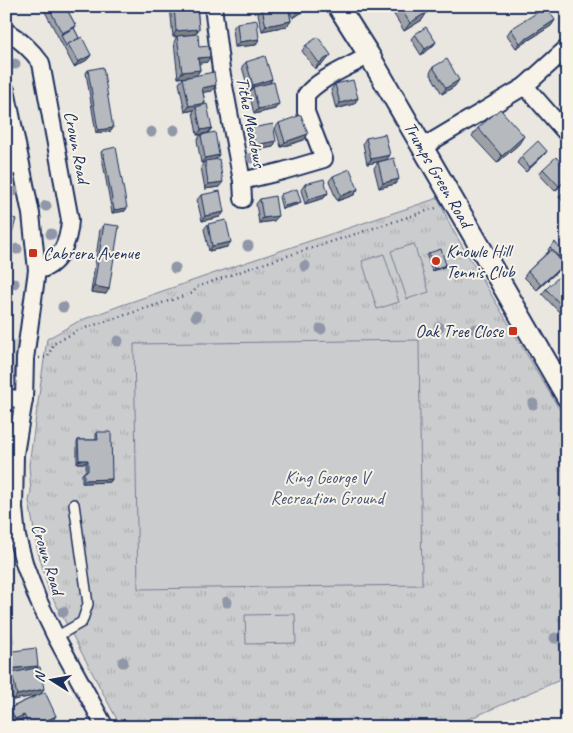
<svg xmlns="http://www.w3.org/2000/svg" width="573" height="733" font-family="Caveat,sans-serif">
<style>
.grass{fill:url(#grass-tufts);stroke:#737e96}
.garden{fill:#cbcccd;stroke:#737e96}
.lines{fill:none;stroke-linecap:round;stroke-linejoin:round}
.service-casing{stroke:#1b2f5e;stroke-width:12}
.minor-casing{stroke:#1b2f5e;stroke-width:20}
.tertiary-casing{stroke:#1b2f5e;stroke-width:24}
.path{stroke:#1b2f5e;stroke-width:2.5;stroke-dasharray:1 4;stroke-linecap:butt}
.service{stroke:#f7f3e8;stroke-width:9}
.minor{stroke:#f7f3e8;stroke-width:16}
.tertiary{stroke:#f7f3e8;stroke-width:20}
.tree{fill:#9097a8}
.wall{fill:#9da0a4;stroke:#1b2f5e}
.shaded-wall{fill:#7f8286;stroke:#1b2f5e}
.building{fill:#b6babf;stroke:#1b2f5e}
.poi-dot{fill:#c8321e;stroke:#f7f3e8;stroke-width:2}
.labels{text-anchor:middle;stroke-width:4;stroke-linejoin:round;paint-order:stroke}
.street-label{font-size:18px;fill:#1b2f5e;stroke:#f7f3e8}
.poi-label{font-size:18px;fill:#1b2f5e;stroke:#f7f3e8;text-anchor:start}
.park-label{font-size:18px;fill:#47567a;stroke:#f7f3e8}
</style>
<defs>
<pattern id="grass-tufts" width="24" height="20" patternUnits="userSpaceOnUse" patternTransform="scale(1.25)"><rect width="24" height="20" fill="#cbcccd"/><path d="M3 7l-1-3M5 7V3M7 7l1-3M15 17l-1-3M17 17v-4M19 17l1-3" fill="none" stroke="#aeb0b2"/></pattern>
</defs>
<rect width="100%" height="100%" fill="#eae7e0"/>
<filter id="ink" filterUnits="userSpaceOnUse"><feTurbulence type="fractalNoise" baseFrequency=".02" numOctaves="2"/><feDisplacementMap in="SourceGraphic" scale="10" xChannelSelector="R" yChannelSelector="G"/><feConvolveMatrix kernelMatrix="1 2 1 2 8 2 1 2 1" color-interpolation-filters="sRGB"/></filter>
<g filter="url(#ink)">
<polygon class="grass" points="438,198 451,227 567,422 567,677 450,727 121,727 49,591 37,548 29,501 31,491 29,465 47,339 79,321 122,305 253,260"/>
<g class="garden">
<polygon points="414,244 429,292 407,299 391,251"/>
<polygon points="384,254 399,302 377,309 362,261"/>
<polygon points="6,339 18,341 14,377 12,381 6,385"/>
<polygon points="419,340 422,585 138,589 134,344"/>
<polygon points="295,614 296,643 246,644 245,615"/>
</g>
<g class="lines">
<defs>
<polyline id="service" points="56,637 82,622 88,604 74,504"/>
<g id="minor">
<path d="M213,6l8,64 21,111 41,-10 41,-12 -18,-47v-17c13,-17 44,-28 63,-40"/>
<path d="M6,31c15,9 25,18 35,32l29,157c-1,20 -10,47 -33,50"/>
<polyline points="525,86 567,48"/>
<polyline points="6,90 31,214 37,270 25,359 24,399 15,454 14,508 17,537 25,566 38,600 56,637 105,727"/>
<polyline points="423,148 436,139 525,86 567,134"/>
<polyline points="6,167 21,165"/>
<polyline points="242,181 243,199"/>
<polyline points="6,398 24,399"/>
</g>
<g id="tertiary">
<path id="s1" d="M338,6l31,49 198,342"/>
</g>
</defs>
<use href="#service" class="service-casing"/>
<use href="#minor" class="minor-casing"/>
<use href="#tertiary" class="tertiary-casing"/>
<polyline class="path" points="39,358 48,357 53,344 79,330 193,293 197,287 253,267 439,207"/>
<use href="#service" class="service"/>
<use href="#minor" class="minor"/>
<use href="#tertiary" class="tertiary"/>
</g>
<g class="tree">
<circle cx="15" cy="64" r="5.5"/>
<circle cx="174" cy="130" r="5.5"/>
<circle cx="151" cy="132" r="5.5"/>
<circle cx="252" cy="158" r="5.5"/>
<circle cx="13" cy="191" r="5.5"/>
<circle cx="46" cy="206" r="5.5"/>
<circle cx="51" cy="234" r="5.5"/>
<circle cx="248" cy="246" r="5.5"/>
<circle cx="17" cy="249" r="5.5"/>
<circle cx="305" cy="266" r="5.5"/>
<circle cx="175" cy="268" r="5.5"/>
<circle cx="14" cy="283" r="5.5"/>
<circle cx="63" cy="307" r="5.5"/>
<circle cx="196" cy="316" r="5.5"/>
<circle cx="439" cy="327" r="5.5"/>
<circle cx="321" cy="329" r="5.5"/>
<circle cx="475" cy="329" r="5.5"/>
<circle cx="118" cy="341" r="5.5"/>
<circle cx="533" cy="404" r="5.5"/>
<circle cx="227" cy="602" r="5.5"/>
<circle cx="63" cy="612" r="5.5"/>
<circle cx="555" cy="638" r="5.5"/>
<circle cx="123" cy="662" r="5.5"/>
</g>
<g class="wall">
<polygon points="42,6 65,6 76,26 74,28 79,38 91,55 87,60 74,67"/>
<polygon points="170,6 197,6 199,29 195,34 173,37"/>
<polygon points="274,6 312,6 293,18 289,10 291,21 287,26 262,31 258,14 262,9"/>
<polygon points="389,6 424,6 427,12 422,20 404,31"/>
<polygon points="555,20 551,26 516,48 507,35 511,29"/>
<polygon points="237,23 259,39 256,45 235,47 233,28"/>
<polygon points="415,34 436,42 432,47 421,55 411,39"/>
<polygon points="177,36 199,47 207,62 199,63 200,70 196,75 212,91 203,92 205,103 203,105 212,128 208,133 216,159 219,187 205,189 201,167 204,162 201,163 197,140 201,135 197,135 193,112 194,110 185,112 179,83 183,78 191,76 178,78 174,42"/>
<polygon points="306,45 327,60 315,69 302,51"/>
<polygon points="246,62 272,79 270,83 275,109 254,114 249,92 251,90 249,91 242,67"/>
<polygon points="433,67 455,86 442,94 430,73"/>
<polygon points="88,70 113,128 111,131 96,133 86,73"/>
<polygon points="335,84 358,98 354,104 336,109 331,90"/>
<polygon points="279,123 304,140 281,147 275,128"/>
<polygon points="252,128 276,141 273,147 251,151 248,134"/>
<polygon points="478,128 519,144 497,163 472,136"/>
<polygon points="366,138 390,155 386,160 395,184 379,188 374,168 378,162 381,161 367,164 363,143"/>
<polygon points="103,150 125,211 112,213 101,152"/>
<polygon points="547,151 543,156 526,172 517,163 521,157"/>
<polygon points="543,169 567,169 567,180 555,191 539,174"/>
<polygon points="333,176 358,189 354,195 337,201 329,181"/>
<polygon points="305,184 328,193 324,198 305,204 301,190"/>
<polygon points="567,188 567,206 559,197"/>
<polygon points="281,194 299,204 282,209 279,197"/>
<polygon points="201,195 224,212 220,217 202,221 197,200"/>
<polygon points="260,199 278,216 274,221 259,223 256,204"/>
<polygon points="104,224 106,294 91,292 100,229"/>
<polygon points="208,224 227,247 209,251 204,229"/>
<polygon points="550,247 561,254 558,257 564,264 560,269 537,290 524,277 528,271 549,251 548,250"/>
<polygon points="429,253 446,265 444,267 432,271 427,256"/>
<polygon points="546,289 567,305 559,312 542,294"/>
<polygon points="97,432 112,479 110,482 82,483 82,474 84,472 86,471 86,463 77,463 77,443 78,440 96,440 96,435"/>
<polygon points="36,668 41,694 56,716 52,721 41,727 24,727 21,720 11,724 6,714 10,708 38,695 13,700 8,678 11,674 6,674"/>
</g>
<g class="shaded-wall">
<polygon points="307,6 312,6 293,18 297,12"/>
<polygon points="427,12 422,20 404,31 410,23"/>
<polygon points="555,20 551,26 516,48 520,43"/>
<polygon points="291,21 287,26 262,31 266,26"/>
<polygon points="76,26 72,31 61,35 62,33"/>
<polygon points="199,29 195,34 173,37 176,31"/>
<polygon points="259,39 256,45 235,47 239,42"/>
<polygon points="436,42 432,47 421,55 425,49"/>
<polygon points="91,55 87,60 74,67 78,62"/>
<polygon points="331,55 327,60 315,69 319,63"/>
<polygon points="210,57 207,62 194,64 198,58"/>
<polygon points="200,70 196,76 178,78 182,72"/>
<polygon points="272,79 268,85 253,87 251,90 249,91 253,85"/>
<polygon points="459,80 455,86 442,94 446,88"/>
<polygon points="216,85 212,91 198,93 202,88"/>
<polygon points="358,98 354,104 336,109 340,103"/>
<polygon points="205,103 201,108 196,107 194,110 185,112 189,106"/>
<polygon points="279,104 275,109 254,114 258,109"/>
<polygon points="113,128 111,131 96,133 98,130"/>
<polygon points="212,128 208,133 197,135 201,130"/>
<polygon points="308,134 304,140 281,147 285,142"/>
<polygon points="524,136 519,144 497,163 502,156"/>
<polygon points="276,141 273,147 251,151 255,145"/>
<polygon points="547,151 543,156 526,172 530,167"/>
<polygon points="219,155 215,160 201,163 205,158"/>
<polygon points="390,155 386,160 367,164 371,159"/>
<polygon points="567,178 567,180 555,191 559,186"/>
<polygon points="399,179 395,184 379,188 383,183"/>
<polygon points="223,182 219,187 205,189 208,184"/>
<polygon points="358,189 354,195 337,201 341,196"/>
<polygon points="328,193 324,198 305,204 309,199"/>
<polygon points="301,202 299,204 282,209 284,206"/>
<polygon points="127,208 125,211 112,213 114,210"/>
<polygon points="224,212 220,217 202,221 205,216"/>
<polygon points="278,216 274,221 259,223 263,218"/>
<polygon points="6,235 11,237 7,242 6,242"/>
<polygon points="231,242 227,247 209,251 212,246"/>
<polygon points="564,264 560,269 537,290 541,285"/>
<polygon points="446,265 444,267 432,271 434,269"/>
<polygon points="94,286 109,289 106,294 91,292"/>
<polygon points="567,303 567,305 559,312 563,307"/>
<polygon points="79,460 88,460 86,463 77,463"/>
<polygon points="112,479 110,482 82,483 84,480"/>
<polygon points="6,642 13,642 9,647 6,647"/>
<polygon points="38,666 34,671 6,674 6,669"/>
<polygon points="44,689 40,695 13,700 17,695"/>
<polygon points="24,715 21,720 11,724 15,719"/>
<polygon points="56,716 52,721 41,727 33,727"/>
</g>
<g class="building">
<polygon points="48,6 65,6 76,26 62,33"/>
<polygon points="174,6 197,6 199,29 176,31"/>
<polygon points="274,6 288,6 291,21 266,26 262,9"/>
<polygon points="293,6 307,6 297,12"/>
<polygon points="399,6 424,6 427,12 410,23"/>
<polygon points="546,7 555,20 520,43 511,29"/>
<polygon points="257,20 259,39 239,42 237,23"/>
<polygon points="426,27 436,42 425,49 415,34"/>
<polygon points="74,28 79,38 68,44 66,46 61,35"/>
<polygon points="198,34 199,47 209,46 210,57 198,58 200,70 182,72 177,36"/>
<polygon points="82,37 91,55 78,62 68,44"/>
<polygon points="318,37 331,55 319,63 306,45"/>
<polygon points="265,56 272,79 253,85 246,62"/>
<polygon points="447,59 459,80 446,88 433,67"/>
<polygon points="103,67 113,128 98,130 88,70"/>
<polygon points="214,72 216,85 202,88 205,103 189,106 183,78"/>
<polygon points="353,80 358,98 340,103 335,84"/>
<polygon points="274,82 279,104 258,109 253,87"/>
<polygon points="207,104 212,128 201,130 196,107"/>
<polygon points="500,109 524,136 502,156 478,128"/>
<polygon points="301,115 308,134 285,142 279,123"/>
<polygon points="273,124 276,141 255,145 252,128"/>
<polygon points="215,132 219,155 205,158 201,135"/>
<polygon points="385,134 390,155 371,159 366,138"/>
<polygon points="538,141 547,151 530,167 521,157"/>
<polygon points="116,147 127,208 114,210 103,150"/>
<polygon points="556,157 567,169 567,178 559,186 543,169"/>
<polygon points="394,158 399,179 383,183 378,162"/>
<polygon points="219,159 223,182 208,184 205,161"/>
<polygon points="350,169 358,189 341,196 333,176"/>
<polygon points="324,179 328,193 309,199 305,184"/>
<polygon points="567,188 567,196 563,192"/>
<polygon points="297,189 301,202 284,206 281,194"/>
<polygon points="220,191 224,212 205,216 201,195"/>
<polygon points="275,196 278,216 263,218 260,199"/>
<polygon points="6,210 9,210 7,216 16,219 11,237 6,235"/>
<polygon points="226,220 231,242 212,246 208,224"/>
<polygon points="104,224 119,226 109,289 94,286"/>
<polygon points="555,242 563,252 558,256 550,247"/>
<polygon points="441,249 446,265 434,269 429,253"/>
<polygon points="551,250 564,264 541,285 528,271"/>
<polygon points="567,269 567,303 563,307 546,289"/>
<polygon points="6,364 10,366 6,373"/>
<polygon points="97,432 111,432 112,479 84,480 84,472 88,471 88,460 79,460 78,440 98,440"/>
<polygon points="11,620 13,642 6,642 6,621"/>
<polygon points="36,648 38,666 6,669 6,652"/>
<polygon points="40,667 44,689 17,695 12,673"/>
<polygon points="45,692 56,716 33,727 30,727 24,715 15,719 10,708"/>
<polygon points="55,722 58,727 48,727"/>
</g>
</g>
<g class="poi-dot">
<rect x="28" y="248" width="10" height="10" rx="2.5"/>
<circle cx="436" cy="261" r="5"/>
<rect x="508" y="326" width="10" height="10" rx="2.5"/>
</g>
<g class="labels">
<g class="street-label">
<text transform="translate(251 122) rotate(79)" y="6">Tithe Meadows</text>
<text transform="translate(77 147) rotate(79)" y="6">Crown Road</text>
<text dy="6" stroke="none"><textPath href="#s1" startOffset="196">Trumps Green Road</textPath></text>
<text transform="translate(48 559) rotate(73)" y="6">Crown Road</text>
</g>
<g class="poi-label">
<text x="446" y="257">Knowle Hill<tspan x="446" dy="21">Tennis Club</tspan></text>
<text x="43" y="259">Cabrera Avenue</text>
<text x="503" y="337" text-anchor="end">Oak Tree Close</text>
</g>
<g class="park-label">
<text x="327" y="483">King George V<tspan x="327" dy="21">Recreation Ground</tspan></text>
</g>
</g>
<rect width="573" height="733" fill="none" stroke="#f7f3e8" stroke-width="25"/>
<rect x="12" y="12" width="548" height="708" fill="none" stroke="#1b2f5e" stroke-width="2" filter="url(#ink)"/>
<g transform="translate(52 680) rotate(281)" stroke="#f7f3e8" stroke-width="4" paint-order="stroke">
<path d="M0-4L9 19L0 12L-9 19Z" fill="#1b2f5e"/>
<text y="-8" font-size="14" font-weight="bold" text-anchor="middle" fill="#1b2f5e">N</text>
</g>
</svg>
